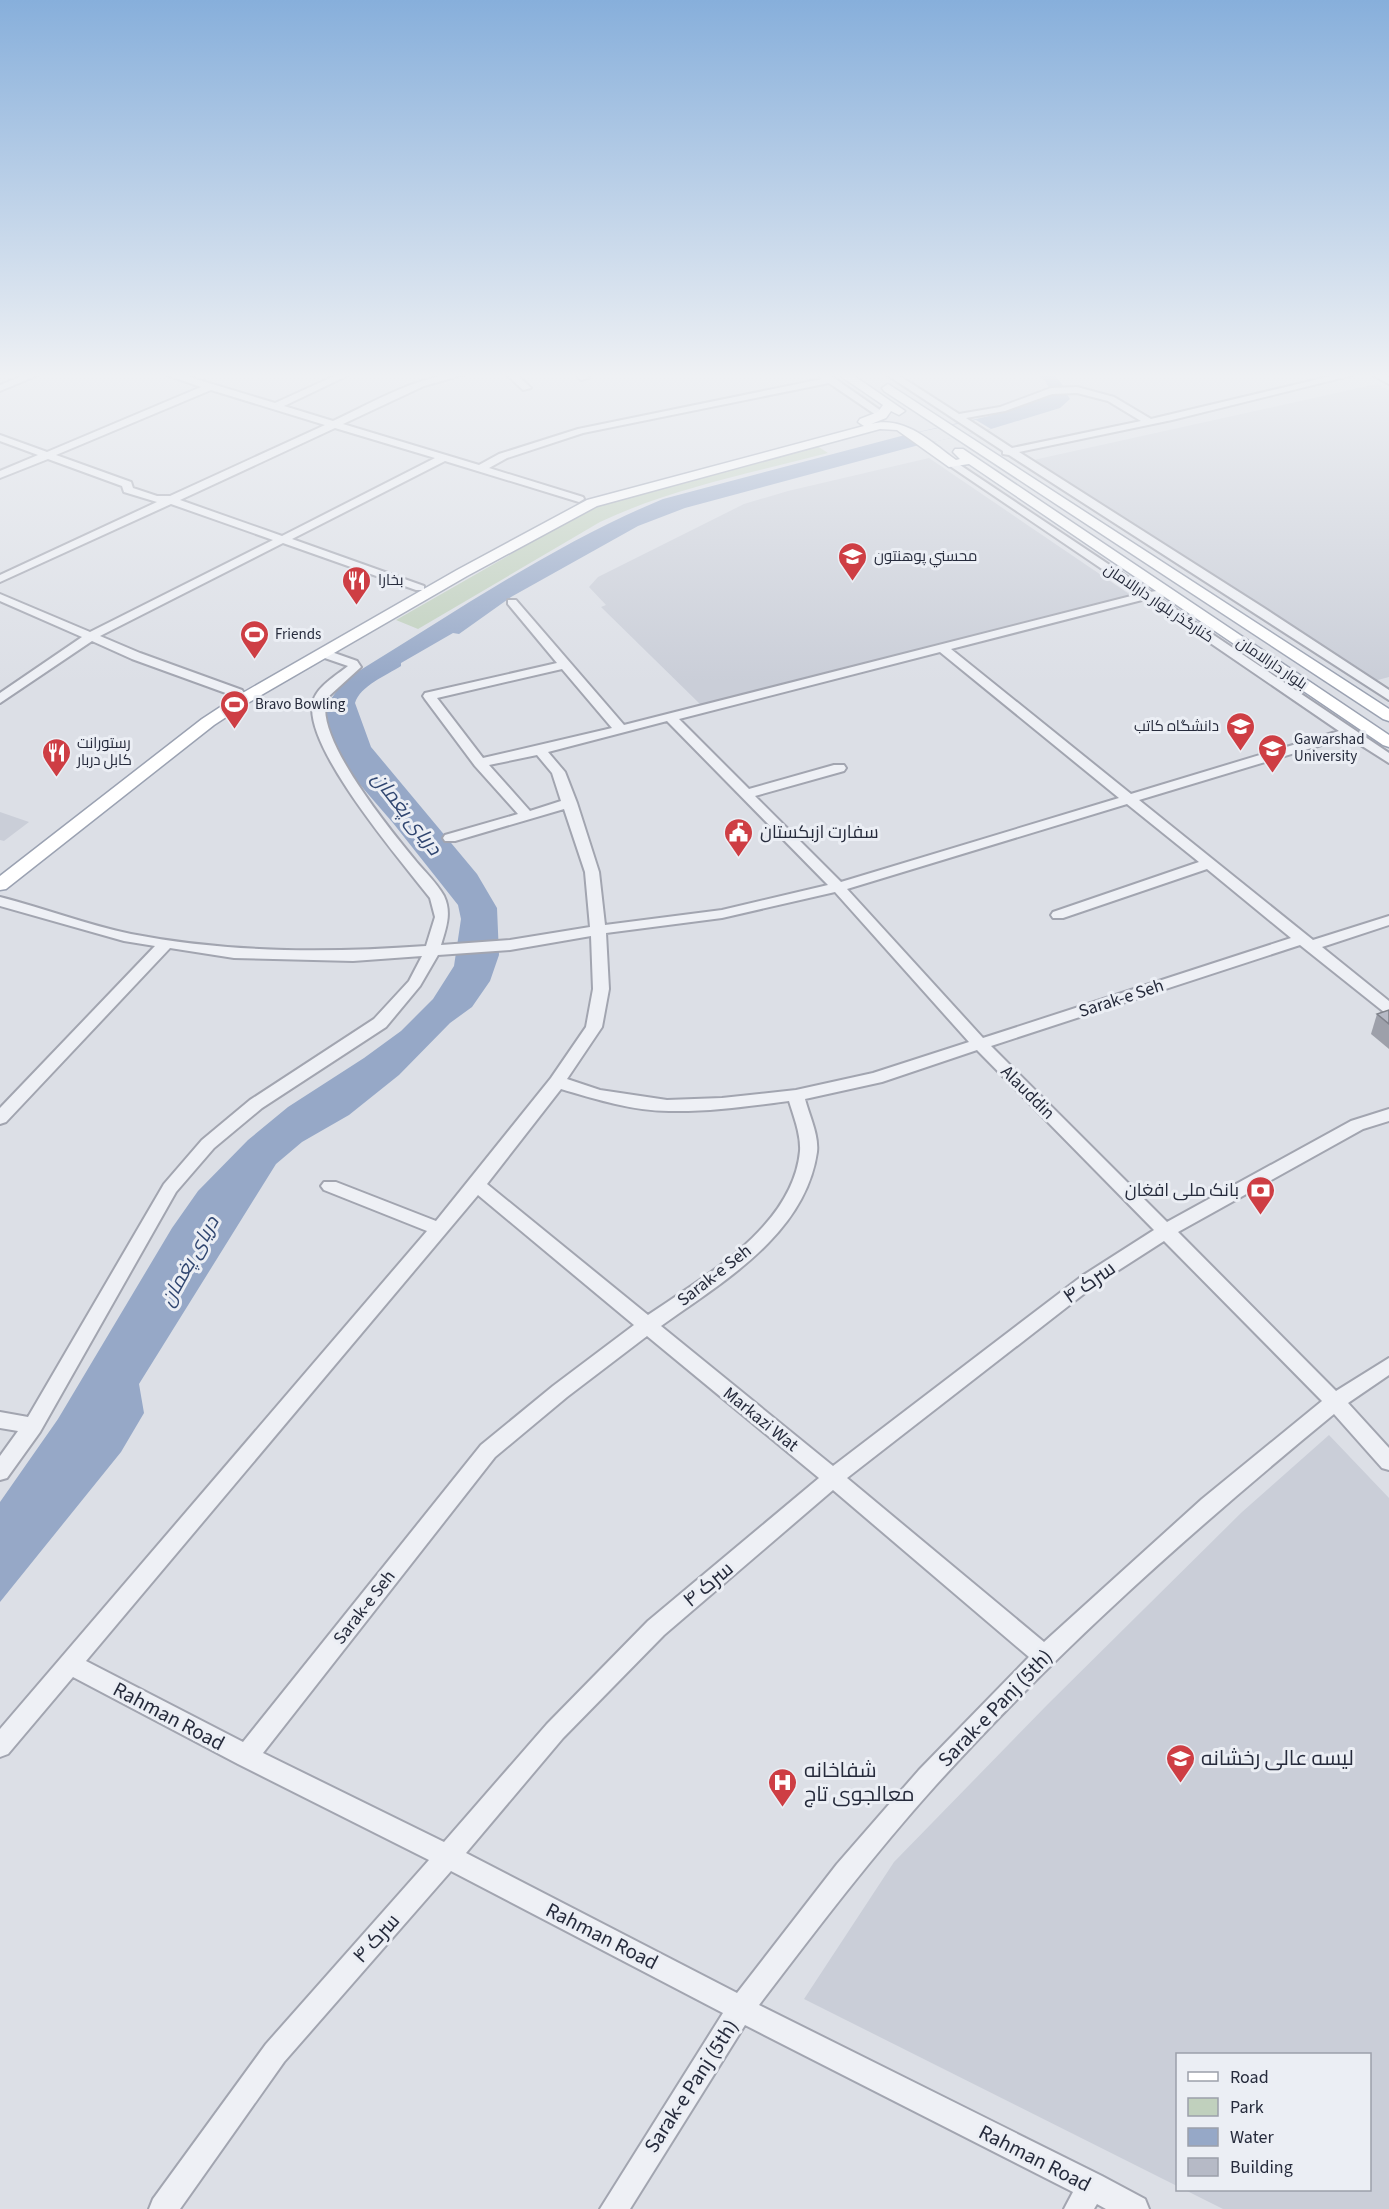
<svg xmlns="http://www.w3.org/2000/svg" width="1389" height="2209" font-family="'Source Sans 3',Cairo,sans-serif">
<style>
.built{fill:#caced8}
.green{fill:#c0d0bd}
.water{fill:#96a8c7}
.pier{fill:#dcdfe6}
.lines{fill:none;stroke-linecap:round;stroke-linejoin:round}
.minor-casing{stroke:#a2a5b0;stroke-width:4}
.major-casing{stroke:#9ba2b2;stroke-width:3}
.minor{fill:#eef0f5;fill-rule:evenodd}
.major{fill:#fff;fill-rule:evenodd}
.wall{fill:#9da0aa}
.building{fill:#b6bac6;stroke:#7f828b;stroke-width:1.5}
.labels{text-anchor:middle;stroke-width:6;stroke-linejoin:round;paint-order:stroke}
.far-poi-label{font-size:15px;fill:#262b3c;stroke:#ebeef4;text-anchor:start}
.far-street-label{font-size:15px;fill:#262b3c;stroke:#ebeef4}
.poi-label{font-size:18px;fill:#262b3c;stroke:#ebeef4;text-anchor:start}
.street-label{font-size:18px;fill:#262b3c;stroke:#ebeef4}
.water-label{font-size:20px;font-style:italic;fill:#304670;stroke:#ebeef4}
.near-street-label{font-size:21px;fill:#262b3c;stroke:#ebeef4}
.near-poi-label{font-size:21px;fill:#262b3c;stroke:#ebeef4;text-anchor:start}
</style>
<rect width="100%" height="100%" fill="#dcdfe6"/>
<g class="built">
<polygon points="1377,384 1389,390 1389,677 1374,681 1029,461"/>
<polygon points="929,458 1135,598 701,705 601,607 606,605 589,587 598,577 744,504 788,491"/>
<polygon points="0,812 29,822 4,841 0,840"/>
<polygon points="1329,1435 1389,1498 1389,2209 1223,2209 1185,2190 1370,2190 1370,2054 1178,2054 1177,2186 804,1999 894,1862 1048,1704 1242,1512"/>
</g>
<path class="green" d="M814,444l14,9c-76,20 -156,35 -228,69l-182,107 -22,-9 192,-110 25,-11z"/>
<path class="water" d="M1034,373c27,0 24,6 36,26l-10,9 -69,21 -72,16 -234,63 -47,18 -127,71 -52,37 -6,-1 -52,30v3c-14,9 -41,20 -46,37l16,44 106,127 20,34 2,47 -9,26 -18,26 -22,16 -51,52 -50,40 -47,27 -26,22 -137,220 5,29 -23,39 -121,150v-100l58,-83 114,-191 26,-37 50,-51 40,-33 76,-49 37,-27 32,-32 21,-33 7,-47 -3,-14 -65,-82 -50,-58 -12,-29 -5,-21 5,-16 7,-10 16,-15c100,-61 200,-130 309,-175l242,-64 84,-19 64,-22 -8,-13z"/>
<polygon class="pier" points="976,420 991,429 920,445 905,435"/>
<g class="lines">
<defs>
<g id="minor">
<polygon points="30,373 43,373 0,391 0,385"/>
<path d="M161,373h15l99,30 66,-30h12l-69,33 49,15c43,-20 88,-48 136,-48l-45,13 -81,38 136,41 20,-11 79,-25 244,-50 -5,-6h9l8,5 53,37 -8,2 -50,-34 -246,50 -76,25 -18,10 94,29 1,2 -5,3 -134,-41 -153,78 132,47v4h-8l-133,-47 -183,93 40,17 102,37 2,3 -2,3h-8l-102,-37 -40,-18 -92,62v-10l82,-56 -82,-36v-7l90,38 183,-92 -102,-36 -171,78v-7l157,-73 -33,-10 -2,-6 -74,-27 -48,19v-7l38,-16 -38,-14v-6l47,17 154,-65zM211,390l114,35 -155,71h-13l-24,-8 -2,-6 -75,-27zM335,428l100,30 -153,78 -102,-36z"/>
<polygon points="505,373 515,373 531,388 523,390"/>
<polygon points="575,373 585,373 589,378 581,380"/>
<path d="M884,373h11l64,41 41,-7 51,-19 26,-1 37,10 37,22 193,-46h17l-189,47 -153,32 245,156 125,82v10l-380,-245 -6,-1v-3zM1077,393l31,8 33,20 -129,27 -46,-30 39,-7 47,-17z"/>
<polygon points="1369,373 1381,373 1389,377 1389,384"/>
<path d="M954,461l196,131 20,-3v4l-13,4 232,156v10l-41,-26 -209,63 174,140 76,-24v9l-67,22 67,54v13l-5,-2 -84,-67 -309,101 176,176 184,-101 38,-12v12l-26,8 -185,103 158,159 53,-33v17l-41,28 41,45v22l-7,-2 -48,-54c-141,116 -276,236 -398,371 -63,70 -120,145 -177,220l343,171 43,23 4,10h-43l-9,-5 -3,5h-30l9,-17 -328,-167 -115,184h-30l123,-196 -272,-142 -167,191 -104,147h-31l4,-10 113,-155 163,-184 -191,-96 -165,-87 -65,77 -8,3v-28l427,-498 -103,-41 -3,-4 3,-4h12l100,39 115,-143 35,-51 7,-38 -2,-53 -81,14 -72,5 -18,31 -34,41 -124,81 -48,40 -38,44 -136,240 -33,46 -7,2v-24l18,-25 -18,-3v-16l28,5 136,-233 38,-44 48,-40 124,-81 35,-38 13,-25 -69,5 -119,-3 -64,-10 -164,174 -6,2v-16l155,-162 -31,-5 -124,-35v-9c44,11 87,28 131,37 98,19 197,19 295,12l9,-29 -5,-19c-28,-36 -128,-152 -117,-196 3,-15 24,-27 35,-36l-29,-10 -2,-3 6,-4 34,12 4,6 -33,30c-19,35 64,135 87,163 9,11 22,23 29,36 8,17 2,32 -3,49l69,-5 80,-13 -5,-55 -21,-63 -109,32h-10l-2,-3 2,-3 73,-21 -43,-48 -50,-67 -2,-3 2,-3 132,-30 -49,-59v-4h8l108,125 515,-131 -189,-128 -1,-2zM1146,599l193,132 -208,63 -180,-145zM940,652l179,146 -278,84 -86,-86 89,-25 2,-3 -2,-3h-10l-85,24 -70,-70zM562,669l50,59 -129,30 -46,-60zM667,721l161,164 -106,25 -117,15 -6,-53 -22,-69 -12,-31 -17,-20zM537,755l15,18 9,28 -31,10 -41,-46zM1127,804l72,58 -146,50 -2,3 2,3h10l144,-49 84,69 -308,100 -136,-149zM835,892l134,150 -96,31 -77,17 -74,8 -55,2 -67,-10 -33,-11 35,-52 7,-38 -3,-56 116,-15zM977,1050l177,180 -72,46 -249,190 -172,-140c61,-44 144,-91 156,-174 2,-17 -8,-37 -12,-53l77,-17zM561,1089c34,10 72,22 108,22 40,1 80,-5 120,-10 5,16 12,34 11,50 -7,76 -96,126 -152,164l-161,-131zM478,1195l156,130 -81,61 -72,59 -238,297 -157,-81zM1164,1241l158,160 -120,98 -158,143 -197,-164 247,-192zM647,1336l172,142 -171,143 -101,103 -103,118 -181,-89 232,-296 72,-60zM833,1490l196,167 -110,113 -82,94 -100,129 -271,-140 97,-115 101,-103z"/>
</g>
<g id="major">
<path d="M836,373h14l55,38 -6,4 -8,-4 -5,7 -15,6c33,-9 60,18 85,36l4,-1 -7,-7 2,-3h8l426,286v12l-6,-2 -414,-281 -20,3 -52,-37 -17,-1 -283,77 -130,70 -221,128 -32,21 -208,164 -6,1v-14l202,-157 32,-21 223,-128 130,-70 277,-74 -6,-4 2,-3 18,-7 5,-7z"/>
<polygon points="888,384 1389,709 1389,721 1383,719 884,391 882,388"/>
</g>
</defs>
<use href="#minor" class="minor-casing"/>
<use href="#major" class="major-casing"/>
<use href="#minor" class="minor"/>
<use href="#major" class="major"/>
</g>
<polygon class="wall" points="1389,1010 1389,1049 1371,1034 1377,1014"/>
<polygon class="building" points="1389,1010 1389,1024 1377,1014"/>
<linearGradient id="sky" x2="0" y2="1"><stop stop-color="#87afdb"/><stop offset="0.55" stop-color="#eff1f4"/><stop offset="1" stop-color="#eff1f4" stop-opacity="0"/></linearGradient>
<rect width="1389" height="683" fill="url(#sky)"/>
<defs>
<symbol id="university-pin" viewBox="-11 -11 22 30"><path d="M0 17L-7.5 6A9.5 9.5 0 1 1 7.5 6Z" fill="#ce3e44" stroke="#ebeef4"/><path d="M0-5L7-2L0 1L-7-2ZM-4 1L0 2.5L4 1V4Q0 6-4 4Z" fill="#fff"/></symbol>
<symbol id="restaurant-pin" viewBox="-11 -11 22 30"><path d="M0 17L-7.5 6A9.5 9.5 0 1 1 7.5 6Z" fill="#ce3e44" stroke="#ebeef4"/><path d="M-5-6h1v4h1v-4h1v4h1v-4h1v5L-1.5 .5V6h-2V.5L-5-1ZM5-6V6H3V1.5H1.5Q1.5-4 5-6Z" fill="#fff"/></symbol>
<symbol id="stadium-pin" viewBox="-11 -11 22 30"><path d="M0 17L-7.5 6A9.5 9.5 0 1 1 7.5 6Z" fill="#ce3e44" stroke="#ebeef4"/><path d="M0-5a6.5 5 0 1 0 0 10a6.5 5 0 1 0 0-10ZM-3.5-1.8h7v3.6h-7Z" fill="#fff"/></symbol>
<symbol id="civic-pin" viewBox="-11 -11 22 30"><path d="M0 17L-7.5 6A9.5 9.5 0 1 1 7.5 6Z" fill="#ce3e44" stroke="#ebeef4"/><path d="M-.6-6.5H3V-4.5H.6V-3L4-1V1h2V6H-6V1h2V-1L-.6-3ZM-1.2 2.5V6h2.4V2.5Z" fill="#fff"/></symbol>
<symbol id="bank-pin" viewBox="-11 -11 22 30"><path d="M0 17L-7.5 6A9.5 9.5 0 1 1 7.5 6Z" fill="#ce3e44" stroke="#ebeef4"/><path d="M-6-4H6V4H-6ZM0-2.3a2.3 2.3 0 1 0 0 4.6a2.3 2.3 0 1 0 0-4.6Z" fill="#fff"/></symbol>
<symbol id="school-pin" viewBox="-11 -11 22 30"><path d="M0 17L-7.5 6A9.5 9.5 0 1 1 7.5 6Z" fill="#ce3e44" stroke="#ebeef4"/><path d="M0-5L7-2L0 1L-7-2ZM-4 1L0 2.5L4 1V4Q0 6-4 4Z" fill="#fff"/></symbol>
<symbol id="hospital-pin" viewBox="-11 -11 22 30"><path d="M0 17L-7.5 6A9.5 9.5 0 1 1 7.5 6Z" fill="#ce3e44" stroke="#ebeef4"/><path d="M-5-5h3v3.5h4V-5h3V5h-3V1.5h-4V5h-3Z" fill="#fff"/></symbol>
</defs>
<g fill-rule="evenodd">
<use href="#university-pin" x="836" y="540" width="33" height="45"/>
<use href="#restaurant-pin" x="340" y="564" width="33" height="45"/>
<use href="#stadium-pin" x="238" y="618" width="33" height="45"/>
<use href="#stadium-pin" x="218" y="688" width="33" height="45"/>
<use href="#university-pin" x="1224" y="710" width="33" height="45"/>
<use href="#university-pin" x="1256" y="732" width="33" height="45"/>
<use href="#restaurant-pin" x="40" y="736" width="33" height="45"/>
<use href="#civic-pin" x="722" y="816" width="33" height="45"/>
<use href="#bank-pin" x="1244" y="1174" width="33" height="45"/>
<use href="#school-pin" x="1164" y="1742" width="33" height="45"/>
<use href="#hospital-pin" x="766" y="1766" width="33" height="45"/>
</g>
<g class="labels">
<g class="far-poi-label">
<text x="874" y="561">محسني پوهنتون</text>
<text x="378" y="585">بخارا</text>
<text x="275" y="639">Friends</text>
<text x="255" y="709">Bravo Bowling</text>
<text x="1219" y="731" text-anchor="end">دانشگاه کاتب</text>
<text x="1294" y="744">Gawarshad<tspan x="1294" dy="17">University</tspan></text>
<text x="77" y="748">رستورانت<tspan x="77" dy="17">کابل دربار</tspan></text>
</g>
<g class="far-street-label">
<text transform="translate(1159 603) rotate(34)" y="5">کنارگذر بلوار دارالامان</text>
<text transform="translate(1272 663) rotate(34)" y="5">بلوار دارالامان</text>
</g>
<g class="poi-label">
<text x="760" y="838">سفارت ازبکستان</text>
<text x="1239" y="1196" text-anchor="end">بانک ملی افغان</text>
</g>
<g class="street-label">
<text transform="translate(1121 998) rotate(-18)" y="6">Sarak-e Seh</text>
<text transform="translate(1028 1092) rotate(45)" y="6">Alauddin</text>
<text transform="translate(714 1275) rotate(-38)" y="6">Sarak-e Seh</text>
<text transform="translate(761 1419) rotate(39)" y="6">Markazi Wat</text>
<text transform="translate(364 1607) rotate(-52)" y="6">Sarak-e Seh</text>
</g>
<g class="water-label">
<text transform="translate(407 813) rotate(52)" y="7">دریای پغمان</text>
<text transform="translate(189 1261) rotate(-61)" y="7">دریای پغمان</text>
</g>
<g class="near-street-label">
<text transform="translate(1089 1282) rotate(-35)" y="7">سرک ۴</text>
<text transform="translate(708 1584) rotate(-40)" y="7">سرک ۴</text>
<text transform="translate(995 1708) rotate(-46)" y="7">Sarak-e Panj (5th)</text>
<text transform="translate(169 1716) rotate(28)" y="7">Rahman Road</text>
<text transform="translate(602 1936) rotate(27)" y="7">Rahman Road</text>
<text transform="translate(376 1938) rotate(-48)" y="7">سرک ۴</text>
<text transform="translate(691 2086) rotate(-57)" y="7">Sarak-e Panj (5th)</text>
<text transform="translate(1035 2158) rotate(27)" y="7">Rahman Road</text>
</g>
<g class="near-poi-label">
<text x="1201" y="1765">لیسه عالی رخشانه</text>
<text x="804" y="1777">شفاخانه<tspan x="804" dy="24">معالجوی تاج</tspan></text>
</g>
</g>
<rect x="1176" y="2053" width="195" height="138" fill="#ebeef4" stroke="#9ca0aa" stroke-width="1.5"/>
<rect x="1188" y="2072" width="30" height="9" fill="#ffffff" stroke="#9ca0aa" stroke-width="1.5"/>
<text x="1230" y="2083" font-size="18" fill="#262b3c">Road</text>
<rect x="1188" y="2098" width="30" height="18" fill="#c0d0bd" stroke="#9ca0aa" stroke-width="1.5"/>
<text x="1230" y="2113" font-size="18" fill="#262b3c">Park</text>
<rect x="1188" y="2128" width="30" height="18" fill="#96a8c7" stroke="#9ca0aa" stroke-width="1.5"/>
<text x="1230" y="2143" font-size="18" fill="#262b3c">Water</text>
<rect x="1188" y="2158" width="30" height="18" fill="#b6bac6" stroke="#9ca0aa" stroke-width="1.5"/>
<text x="1230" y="2173" font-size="18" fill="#262b3c">Building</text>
</svg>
